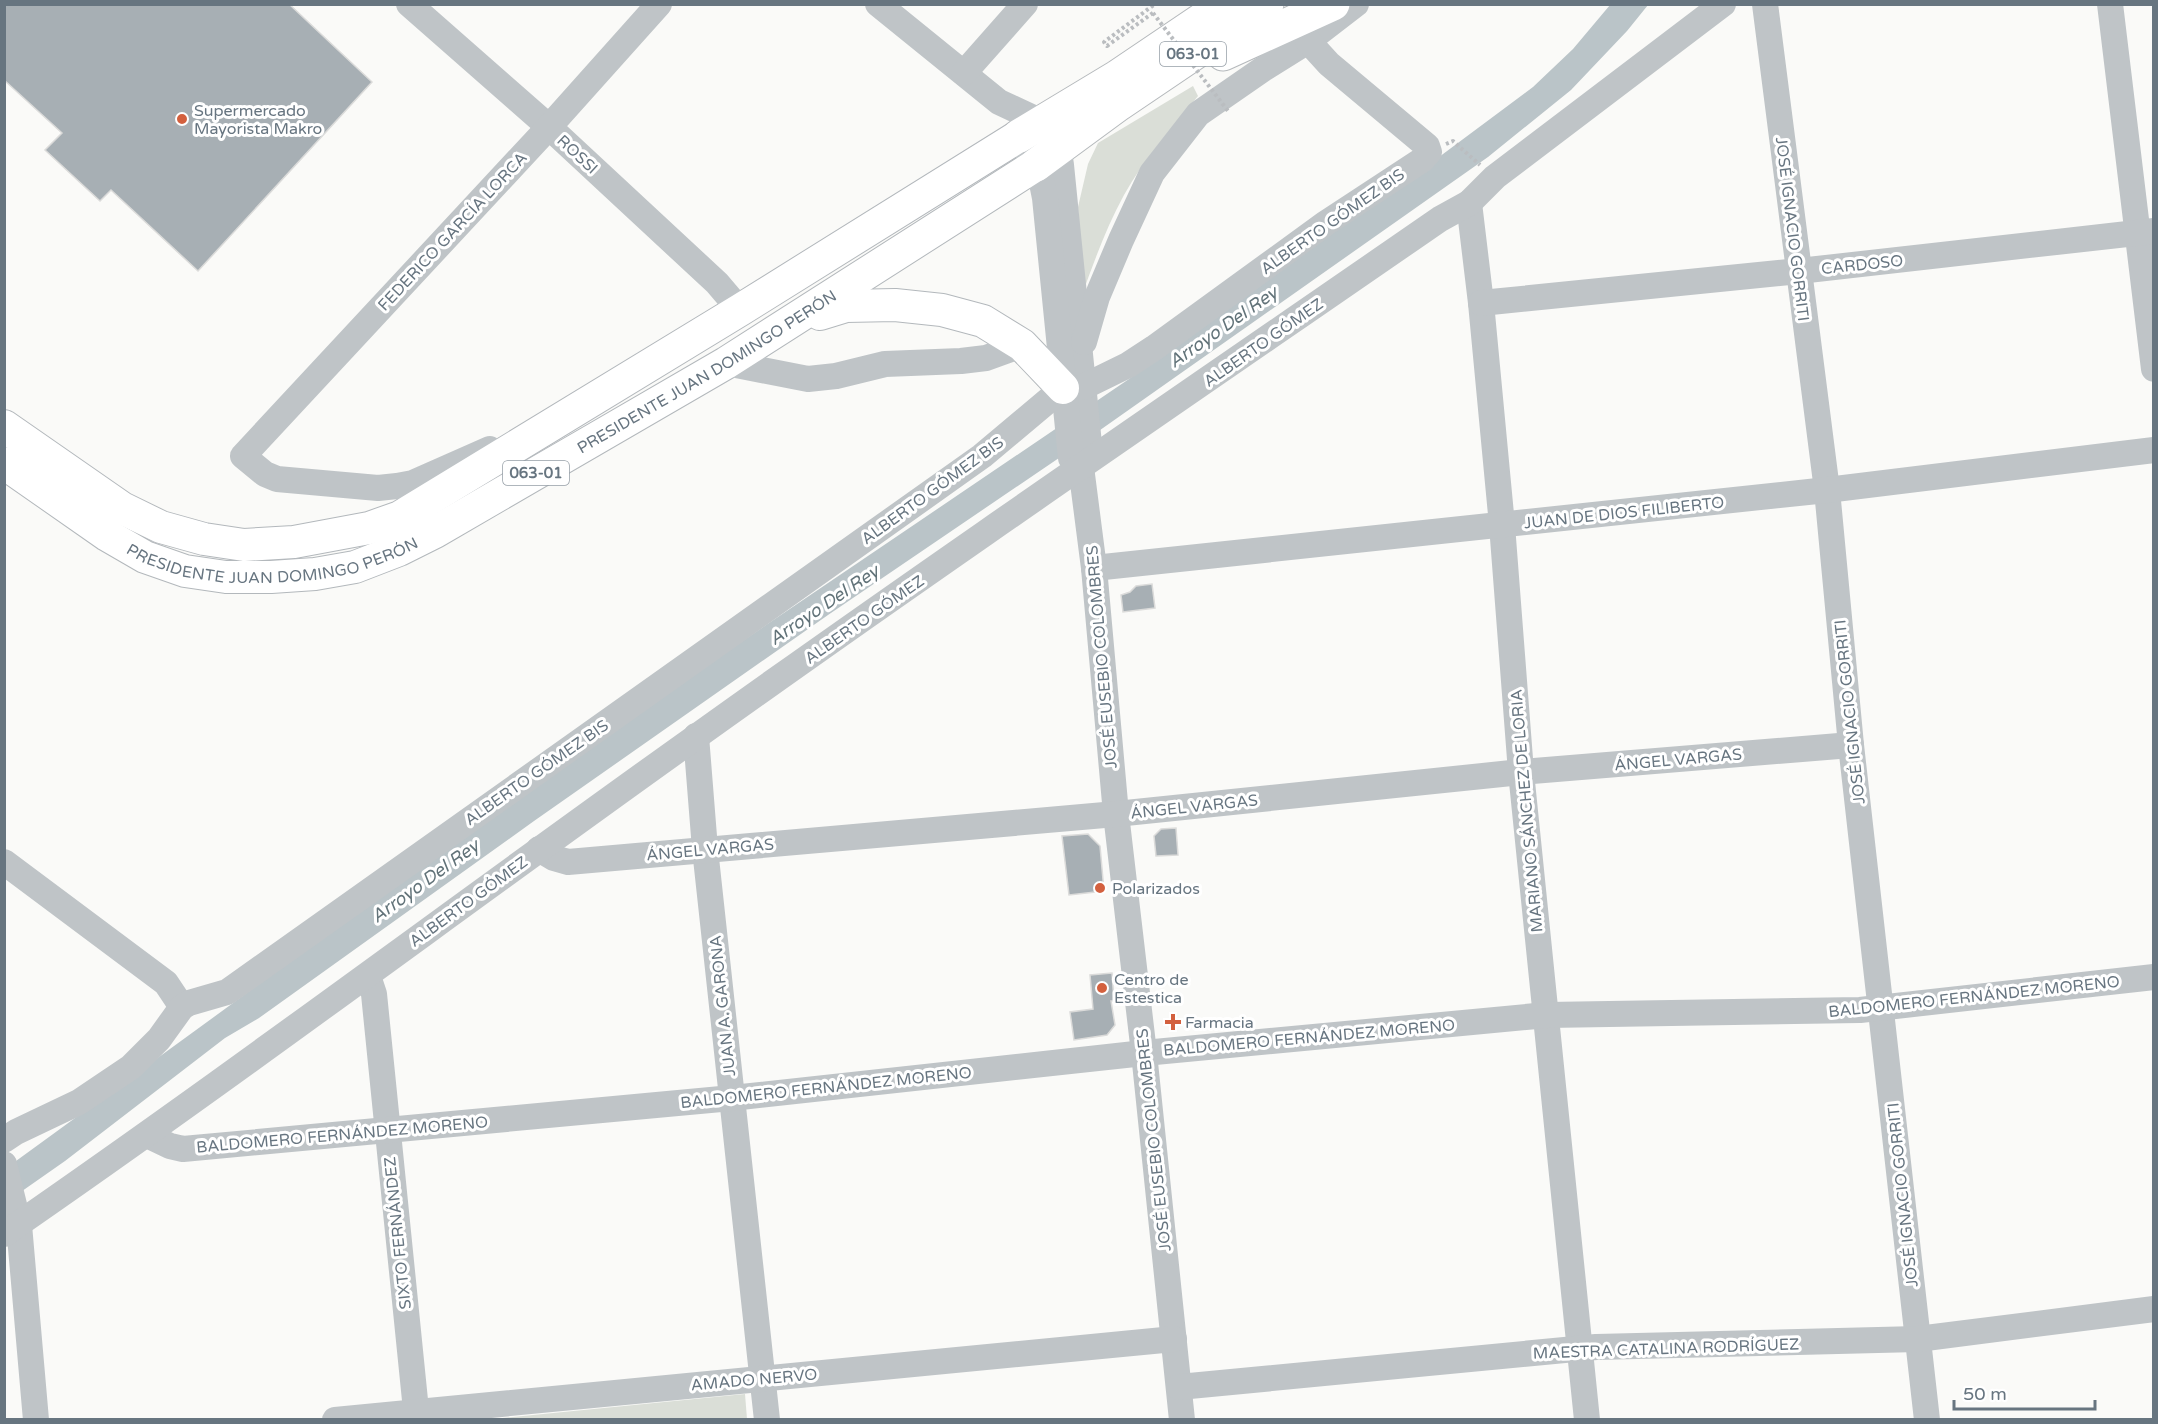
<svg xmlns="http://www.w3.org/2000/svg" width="2158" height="1424" font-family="'Varela Round',sans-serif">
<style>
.green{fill:#daded7}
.water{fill:#bac4c8}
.building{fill:#a7afb4;stroke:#dbdbda;stroke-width:1.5}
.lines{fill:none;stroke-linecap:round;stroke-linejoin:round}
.major-casing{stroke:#b3b8bc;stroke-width:34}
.highway-casing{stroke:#b5b9bc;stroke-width:35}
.path{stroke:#babdc0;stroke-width:4;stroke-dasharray:3 3;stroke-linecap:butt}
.minor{stroke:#bfc4c7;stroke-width:26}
.major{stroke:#fff;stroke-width:32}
.highway{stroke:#fff;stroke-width:33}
.path-bridge{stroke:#babdc0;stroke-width:4;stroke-dasharray:3 3;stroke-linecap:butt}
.poi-dot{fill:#d3603e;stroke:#fff;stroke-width:2}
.labels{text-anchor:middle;stroke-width:6;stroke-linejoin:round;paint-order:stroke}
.shield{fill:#fff;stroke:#959ea6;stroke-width:1.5}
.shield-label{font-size:15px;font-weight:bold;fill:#677580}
.poi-label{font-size:16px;fill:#677580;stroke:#fff;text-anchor:start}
.street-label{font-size:16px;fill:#677580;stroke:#fff}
.water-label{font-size:18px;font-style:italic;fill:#627379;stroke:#fff}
</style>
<rect width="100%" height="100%" fill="#fafaf8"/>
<g class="green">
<path d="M1193,86l5,10c-26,32 -54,63 -74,99 -17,31 -29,64 -41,97l-5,-85 10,-43 10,-21z"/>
<polygon points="745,1394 747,1419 492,1419"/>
</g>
<polygon class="water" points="1610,5 1648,5 1627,31 1571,90 1488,157 1103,428 828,615 534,821 259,1018 225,1038 65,1161 5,1203 5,1169 273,974 722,655 1129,379 1273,273 1435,160 1533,87 1573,49"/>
<g class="building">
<polygon points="4,4 289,4 372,82 198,271 111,190 100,201 45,150 62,133 4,80"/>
<polygon points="1152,584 1155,608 1123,612 1121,595 1130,592 1136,586"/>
<polygon points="1176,828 1178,855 1156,856 1154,836 1161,829"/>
<polygon points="1088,834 1100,846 1104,891 1069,895 1062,836"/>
<polygon points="1112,973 1114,1001 1111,1001 1115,1025 1107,1035 1074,1040 1070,1012 1093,1009 1090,975"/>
</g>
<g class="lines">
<defs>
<g id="major">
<polyline points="820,314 846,306 895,305 942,310 983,321 1022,345 1063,388"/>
<polyline points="4,426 122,508 161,527 204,539 244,545 294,542 369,528 400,517 740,310 1019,136"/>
<path id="s1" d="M4,463l103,72 38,22 40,14 41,6h45l44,-3 40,-7 44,-17 36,-18 291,-169 310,-198"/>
</g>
<g id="highway">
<polyline points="1223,54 1333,4"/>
<polyline points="1019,136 1117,77 1225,4"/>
<polyline points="1036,165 1119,104 1267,4"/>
</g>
</defs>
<use href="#major" class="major-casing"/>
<use href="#highway" class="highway-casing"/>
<g class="path">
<polyline points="1153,13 1107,46 1104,42 1155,4"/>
<polyline points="1446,144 1453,141 1480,165"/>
</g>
<g class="minor">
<polyline points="409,4 549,127 717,283 740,310"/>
<polyline points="878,4 999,102 1042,122 1051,132 1058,147 1061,165 1089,444 1081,467 1094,568 1116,814 1144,1053 1182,1420"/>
<polyline points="1765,4 1827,490 1851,745 1927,1420"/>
<polyline points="2110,4 2154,369"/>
<polyline points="964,73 1025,4"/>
<polyline points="1027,150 1042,183 1045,198 1071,458 1081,467"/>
<polyline points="1469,203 1481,303 1502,525 1521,772 1587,1420"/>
<polyline points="1481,303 1799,271 2154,231"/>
<polyline points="1084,342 1097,297 1121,240 1152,173 1198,114 1263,69 1308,41 1356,4"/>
<polyline points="726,363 808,379 836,376 885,364 961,361 986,358 1022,345"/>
<polyline points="1083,387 1128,365 1154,348 1326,223 1422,160 1429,152 1427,146 1329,64 1308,41"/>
<polyline points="490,449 413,483 397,486 378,488 277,479 265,474 243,456 549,127 659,4"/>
<polyline points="1094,568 1827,490 2154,450"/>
<polyline points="696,736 705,849 767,1420"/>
<polyline points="539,849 554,858 568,862 1116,814 1521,772 1851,745"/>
<polyline points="4,862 166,983 182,1007"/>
<polyline points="368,976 374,994 417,1420"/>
<polyline points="147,1135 170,1146 183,1149 732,1098 1144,1053 1547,1015 1860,1010 2154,977"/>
<polyline points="4,1140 16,1132 79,1102 131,1067 159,1039 182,1007 189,1003 227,992 982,456 1063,388"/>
<polyline points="4,1164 19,1225 36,1420"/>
<path d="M4,1234c233,-161 459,-331 689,-495 247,-177 498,-348 747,-520l29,-16 26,-26 228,-173"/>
<polyline points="1179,1387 1596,1347 1918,1339 2154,1309"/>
<polyline points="335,1420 1174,1339"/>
</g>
<use href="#major" class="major"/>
<use href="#highway" class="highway"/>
<polyline class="path-bridge" points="1153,13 1228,111"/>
</g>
<g class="poi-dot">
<circle cx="182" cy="119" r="6"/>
<circle cx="1100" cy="888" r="6"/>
<circle cx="1102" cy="988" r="6"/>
<path d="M1170 1013h6v6h6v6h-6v6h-6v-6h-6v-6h6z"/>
</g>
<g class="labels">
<g class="shield">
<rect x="1160" y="42" width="66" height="24" rx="4.5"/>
<rect x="503" y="461" width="66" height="24" rx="4.5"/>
</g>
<g class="shield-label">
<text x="1193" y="59">063-01</text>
<text x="536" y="478">063-01</text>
</g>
<g class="poi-label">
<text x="194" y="116">Supermercado<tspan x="194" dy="18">Mayorista Makro</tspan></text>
<text x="1112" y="894">Polarizados</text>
<text x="1114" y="985">Centro de<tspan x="1114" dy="18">Estestica</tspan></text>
<text x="1185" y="1028">Farmacia</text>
</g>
<g class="street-label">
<text transform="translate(578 154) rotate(43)" y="6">ROSSI</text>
<text transform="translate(1332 221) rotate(-35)" y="6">ALBERTO GÓMEZ BIS</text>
<text transform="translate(1793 229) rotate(83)" y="6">JOSÉ IGNACIO GORRITI</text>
<text transform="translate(452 231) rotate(-47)" y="6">FEDERICO GARCÍA LORCA</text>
<text transform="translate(1862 264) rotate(-6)" y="6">CARDOSO</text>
<text transform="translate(1263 342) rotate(-35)" y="6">ALBERTO GÓMEZ</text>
<text dy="6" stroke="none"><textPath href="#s1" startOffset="786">PRESIDENTE JUAN DOMINGO PERÓN</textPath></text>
<text transform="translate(932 490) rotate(-36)" y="6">ALBERTO GÓMEZ BIS</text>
<text transform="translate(1624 512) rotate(-6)" y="6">JUAN DE DIOS FILIBERTO</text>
<text dy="6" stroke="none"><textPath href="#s1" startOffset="300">PRESIDENTE JUAN DOMINGO PERÓN</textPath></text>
<text transform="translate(864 619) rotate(-35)" y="6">ALBERTO GÓMEZ</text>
<text transform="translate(1101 657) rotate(-95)" y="6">JOSÉ EUSEBIO COLOMBRES</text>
<text transform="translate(1849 712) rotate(-96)" y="6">JOSÉ IGNACIO GORRITI</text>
<text transform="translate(1678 759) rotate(-5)" y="6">ÁNGEL VARGAS</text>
<text transform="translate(536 772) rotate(-35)" y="6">ALBERTO GÓMEZ BIS</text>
<text transform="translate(1194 806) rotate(-6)" y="6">ÁNGEL VARGAS</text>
<text transform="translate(1526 811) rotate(-95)" y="6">MARIANO SÁNCHEZ DE LORIA</text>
<text transform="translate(710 849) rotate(-5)" y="6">ÁNGEL VARGAS</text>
<text transform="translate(468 901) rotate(-36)" y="6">ALBERTO GÓMEZ</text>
<text transform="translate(1974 996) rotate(-6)" y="6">BALDOMERO FERNÁNDEZ MORENO</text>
<text transform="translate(722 1006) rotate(-96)" y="6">JUAN A. GARONA</text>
<text transform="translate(1309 1037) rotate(-5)" y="6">BALDOMERO FERNÁNDEZ MORENO</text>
<text transform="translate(826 1087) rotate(-6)" y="6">BALDOMERO FERNÁNDEZ MORENO</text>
<text transform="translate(342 1134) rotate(-5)" y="6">BALDOMERO FERNÁNDEZ MORENO</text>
<text transform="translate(1153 1140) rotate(-96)" y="6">JOSÉ EUSEBIO COLOMBRES</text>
<text transform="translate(1902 1195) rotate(-96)" y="6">JOSÉ IGNACIO GORRITI</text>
<text transform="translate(397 1233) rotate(-96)" y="6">SIXTO FERNÁNDEZ</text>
<text transform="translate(1666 1348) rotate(-2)" y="6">MAESTRA CATALINA RODRÍGUEZ</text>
<text transform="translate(754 1379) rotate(-5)" y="6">AMADO NERVO</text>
</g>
<g class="water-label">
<text transform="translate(1223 327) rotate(-35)" y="6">Arroyo Del Rey</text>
<text transform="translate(824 605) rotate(-34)" y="6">Arroyo Del Rey</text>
<text transform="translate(425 881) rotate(-36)" y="6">Arroyo Del Rey</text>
</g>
</g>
<rect width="2158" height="1424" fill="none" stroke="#677580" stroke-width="12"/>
<path d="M1954 1400v9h141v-9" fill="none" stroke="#677580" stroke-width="3"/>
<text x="1963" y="1400" font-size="18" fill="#677580" stroke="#ffffff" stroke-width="4.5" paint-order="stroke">50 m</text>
</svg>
